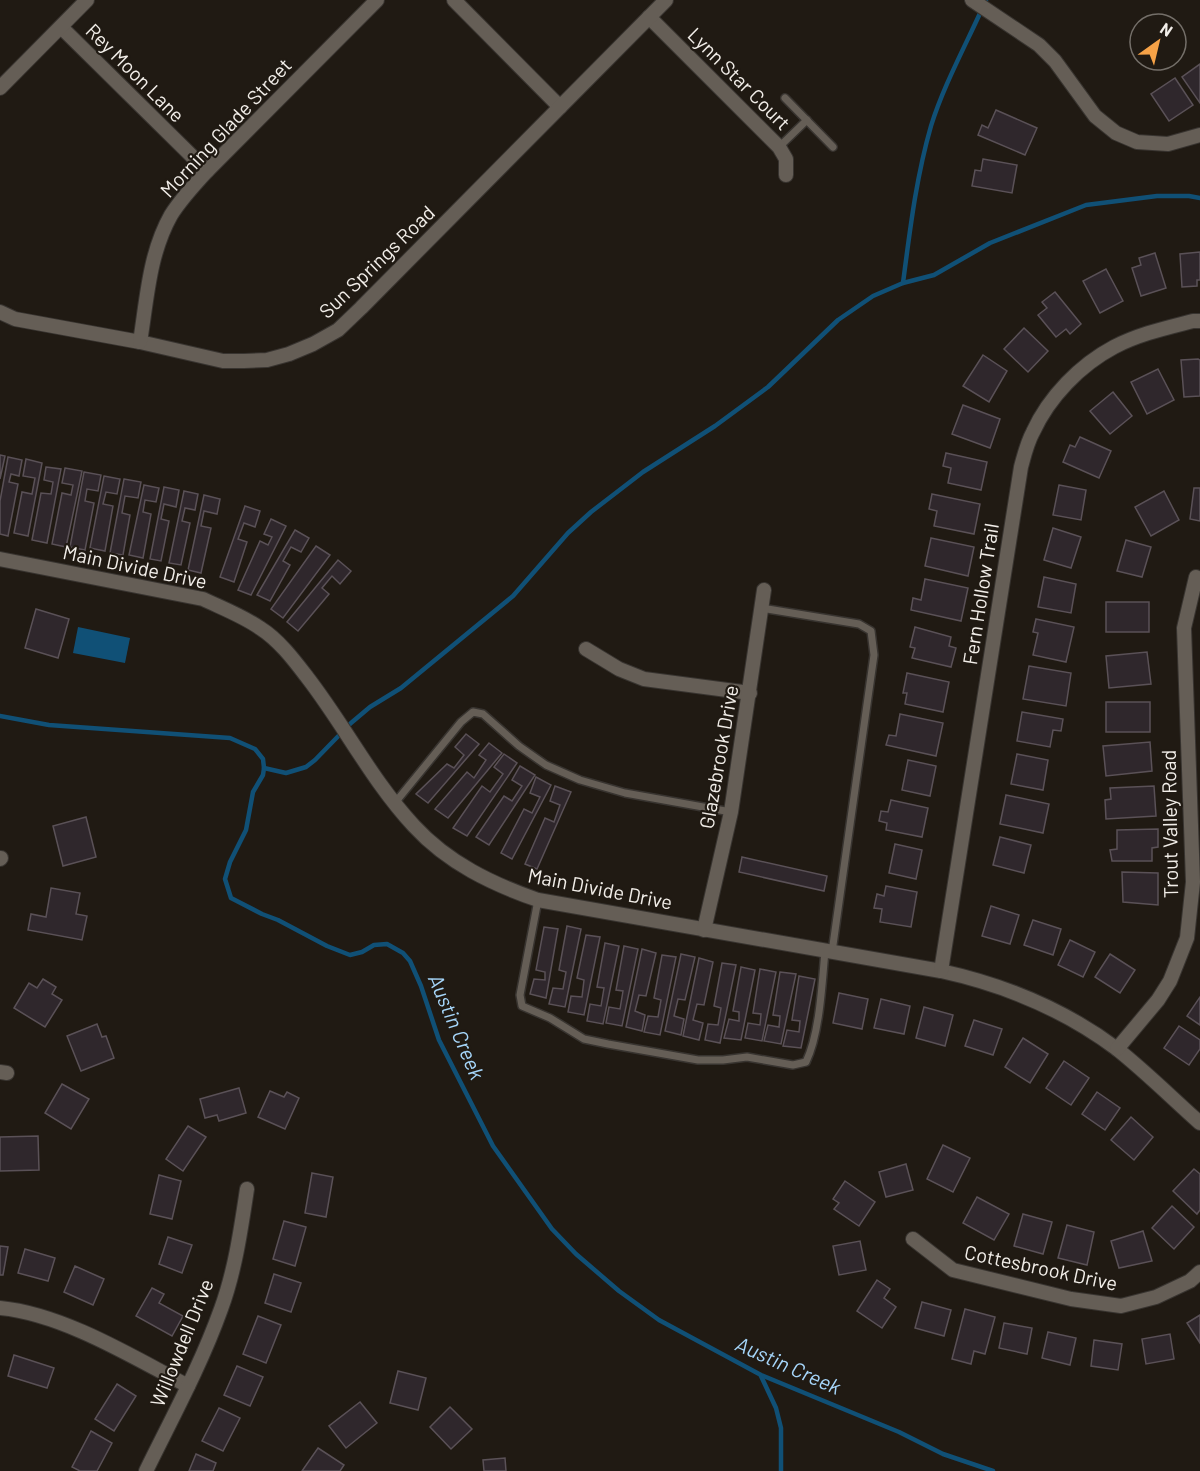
<svg xmlns="http://www.w3.org/2000/svg" width="1200" height="1471" font-family="Barlow,sans-serif">
<style>
.water{fill:#105076}
.lines{fill:none;stroke-linecap:round;stroke-linejoin:round}
.stream{stroke:#105076;stroke-width:4.5}
.building{fill:#2f272c;stroke:#5a5157;stroke-width:1.5}
.service-casing{stroke:#383430;stroke-width:10}
.minor-casing{stroke:#383430;stroke-width:16}
.service{stroke:#655e56;stroke-width:7}
.minor{stroke:#655e56;stroke-width:14}
.labels{text-anchor:middle;stroke-width:4.5;stroke-linejoin:round;paint-order:stroke}
.street-label{font-size:20px;fill:#f2eee9;stroke:#201a13}
.water-label{font-size:21px;font-style:italic;fill:#a6d6fa;stroke:#201a13}
</style>
<rect width="100%" height="100%" fill="#201a13"/>
<polygon class="water" points="78,627 130,638 125,663 73,653"/>
<g class="lines">
<g class="stream">
<path d="M903,283c7,-53 13,-105 28,-157 13,-42 37,-85 55,-126"/>
<polyline points="0,716 49,725 230,738 255,749 263,759 264,768 263,775 253,792 246,830 230,862 225,879 231,898 262,914 278,920 327,946 350,955 362,952 374,945 387,944 403,953 410,961 421,986 439,1040 493,1146 552,1229 576,1254 619,1291 659,1320 761,1375 899,1432 943,1454 993,1471"/>
<polyline points="264,768 286,773 306,767 315,760 351,723 370,707 401,688 513,596 568,533 591,512 643,472 715,426 768,387 838,320 873,296 903,283 934,275 990,243 1086,205 1157,196 1189,196 1200,198"/>
<polyline points="761,1376 776,1408 781,1428 781,1471"/>
</g>
</g>
<g class="building">
<polygon points="1200,64 1200,103 1182,77"/>
<polygon points="1175,78 1193,105 1169,121 1151,94"/>
<polygon points="996,110 1037,128 1025,155 978,135 982,125 988,128"/>
<polygon points="983,159 1017,165 1012,193 972,186 975,170 981,171"/>
<polygon points="1200,252 1200,280 1197,280 1197,286 1182,287 1180,254"/>
<polygon points="1155,253 1166,288 1141,296 1132,268 1141,265 1139,258"/>
<polygon points="1106,269 1123,301 1100,313 1083,281"/>
<polygon points="1055,292 1081,324 1070,334 1066,329 1056,337 1038,315 1047,308 1042,302"/>
<polygon points="1024,328 1048,351 1028,372 1004,349"/>
<polygon points="983,355 1007,371 989,402 963,386"/>
<polygon points="1198,359 1200,360 1200,396 1184,397 1181,360"/>
<polygon points="1158,369 1174,400 1147,414 1131,382"/>
<polygon points="1113,392 1132,416 1110,434 1090,411"/>
<polygon points="963,405 1000,419 990,448 952,434"/>
<polygon points="1080,437 1111,451 1099,478 1063,462 1070,445 1075,447"/>
<polygon points="946,453 987,462 981,490 948,483 951,468 943,466"/>
<polygon points="0,455 5,456 0,479"/>
<polygon points="8,457 22,460 19,476 11,474 9,482 18,484 8,536 0,534 0,501"/>
<polygon points="26,459 42,463 28,536 14,533 22,492 32,494 35,478 23,476"/>
<polygon points="46,467 61,469 47,543 32,540 41,493 51,494 53,482 44,480"/>
<polygon points="65,468 82,471 66,547 52,544 62,493 71,495 73,485 62,483"/>
<polygon points="84,472 101,475 98,491 87,489 85,501 94,503 85,550 70,547"/>
<polygon points="104,476 120,479 117,494 106,492 103,504 113,506 105,551 90,548"/>
<polygon points="124,479 141,482 138,498 125,496 122,513 130,515 123,555 110,553"/>
<polygon points="144,485 159,488 156,502 145,500 143,512 151,514 143,558 129,555"/>
<polygon points="1059,485 1086,490 1081,520 1053,515"/>
<polygon points="164,487 179,490 176,507 164,504 161,519 169,521 161,561 150,559"/>
<polygon points="1194,488 1200,488 1200,521 1190,519"/>
<polygon points="184,491 198,494 195,510 185,508 182,521 190,523 181,565 169,563"/>
<polygon points="1164,491 1179,520 1151,536 1135,507"/>
<polygon points="932,494 980,504 974,534 934,526 937,511 929,509"/>
<polygon points="204,495 220,499 217,514 204,511 201,526 211,528 201,573 188,570"/>
<polygon points="245,506 260,511 255,527 244,523 238,539 247,542 234,582 220,577"/>
<polygon points="271,519 286,526 251,595 238,590 260,541 268,545 272,537 264,534"/>
<polygon points="1053,528 1081,537 1071,568 1044,560"/>
<polygon points="295,530 309,538 301,552 291,547 283,561 290,565 270,601 257,595"/>
<polygon points="931,538 974,547 968,576 925,566"/>
<polygon points="1126,540 1151,547 1142,577 1117,571"/>
<polygon points="316,546 330,555 283,618 271,609"/>
<polygon points="338,560 351,571 340,584 332,576 322,588 329,594 298,631 287,622"/>
<polygon points="1044,577 1076,584 1071,613 1038,607"/>
<polygon points="925,579 968,588 961,621 911,610 913,598 921,600"/>
<rect x="1106" y="602" width="43" height="30"/>
<polygon points="36,609 69,619 58,658 25,648"/>
<polygon points="1036,619 1074,627 1066,662 1033,655 1038,633 1033,632"/>
<polygon points="915,627 951,637 949,646 956,648 951,667 912,658 915,648 910,647"/>
<polygon points="1147,652 1151,684 1109,688 1106,656"/>
<polygon points="1029,666 1071,673 1066,706 1023,699"/>
<polygon points="907,673 949,682 943,712 905,704 907,693 903,693"/>
<rect x="1106" y="702" width="44" height="30"/>
<polygon points="1022,712 1063,719 1061,731 1053,730 1050,747 1017,741"/>
<polygon points="900,714 943,723 936,756 886,745 889,735 896,736"/>
<polygon points="466,734 479,744 428,803 416,794 447,764 454,768 464,755 455,747"/>
<polygon points="1150,742 1152,771 1106,776 1103,746"/>
<polygon points="489,743 502,753 448,818 435,809 467,772 474,778 486,760 479,755"/>
<polygon points="504,754 517,763 467,836 453,828 482,786 490,792 503,774 494,767"/>
<polygon points="1017,754 1048,760 1043,790 1011,784"/>
<polygon points="908,760 936,766 930,796 902,790"/>
<polygon points="520,766 535,775 489,845 476,837 504,796 512,801 522,786 512,780"/>
<polygon points="536,777 551,785 512,859 501,853 524,809 532,813 540,797 530,793"/>
<polygon points="555,786 571,792 537,869 525,864 545,818 554,822 560,805 550,801"/>
<polygon points="1154,786 1156,816 1106,819 1105,800 1111,799 1110,788"/>
<polygon points="1006,795 1049,804 1043,833 1000,824"/>
<polygon points="891,800 928,808 922,837 886,830 887,823 879,821 881,811 888,812"/>
<polygon points="86,817 96,857 63,866 53,826"/>
<polygon points="1158,829 1158,847 1152,848 1152,861 1112,861 1110,850 1117,849 1117,830"/>
<polygon points="1000,837 1031,845 1024,873 993,865"/>
<polygon points="895,844 922,850 916,879 889,873"/>
<polygon points="742,857 827,876 824,891 739,872"/>
<polygon points="1122,872 1158,873 1158,905 1123,902"/>
<polygon points="886,886 917,892 911,927 880,922 882,909 874,908 877,894 884,896"/>
<polygon points="51,888 80,893 76,914 87,916 82,940 28,930 31,914 46,917"/>
<polygon points="991,906 1019,915 1010,944 982,936"/>
<polygon points="1033,920 1061,929 1053,955 1024,945"/>
<polygon points="567,926 581,929 565,1007 549,1004 553,988 563,989 566,972 559,970"/>
<polygon points="544,927 558,929 546,998 530,994 534,979 545,980 545,972 536,970"/>
<polygon points="586,935 600,937 584,1015 568,1012 571,996 582,997 584,980 577,978"/>
<polygon points="1070,940 1095,952 1083,977 1058,965"/>
<polygon points="605,943 619,946 603,1024 587,1021 590,1004 601,1006 604,988 597,987"/>
<polygon points="624,946 638,949 622,1026 606,1023 609,1007 620,1009 623,991 616,990"/>
<polygon points="642,949 656,953 646,996 639,995 635,1011 645,1015 642,1031 626,1027"/>
<polygon points="681,954 695,957 685,1000 678,999 674,1016 684,1019 681,1035 665,1031"/>
<polygon points="1110,954 1135,970 1120,993 1095,977"/>
<polygon points="662,955 676,957 660,1035 644,1032 648,1016 658,1017 661,1000 654,998"/>
<polygon points="699,958 713,962 704,1005 697,1004 693,1020 703,1023 699,1040 683,1036"/>
<polygon points="722,963 736,965 720,1043 705,1040 708,1024 718,1025 721,1008 714,1006"/>
<polygon points="741,967 755,970 741,1040 724,1038 729,1019 739,1021 739,1012 733,1011"/>
<polygon points="760,969 776,972 762,1041 745,1038 748,1023 760,1025 761,1014 753,1013"/>
<polygon points="780,972 796,974 781,1044 764,1041 768,1025 779,1027 780,1016 773,1015"/>
<polygon points="799,976 815,979 801,1048 783,1046 787,1030 799,1032 800,1021 792,1020"/>
<polygon points="43,979 56,987 52,994 62,1000 45,1027 14,1008 29,983 37,988"/>
<polygon points="839,993 868,999 862,1029 833,1023"/>
<polygon points="1200,997 1200,1025 1187,1016"/>
<polygon points="881,999 910,1006 904,1034 874,1028"/>
<polygon points="924,1007 953,1015 945,1046 916,1038"/>
<polygon points="974,1020 1002,1029 993,1055 965,1046"/>
<polygon points="97,1024 102,1037 106,1036 114,1058 81,1071 67,1036"/>
<polygon points="1179,1026 1200,1040 1200,1049 1189,1065 1164,1048"/>
<polygon points="1023,1038 1048,1054 1030,1083 1005,1067"/>
<polygon points="1064,1061 1089,1078 1071,1105 1046,1088"/>
<polygon points="62,1084 89,1099 71,1129 45,1113"/>
<polygon points="239,1088 246,1113 219,1121 217,1115 205,1118 200,1099"/>
<polygon points="270,1091 284,1097 287,1092 299,1098 285,1129 258,1117"/>
<polygon points="1097,1092 1120,1108 1105,1130 1082,1114"/>
<polygon points="1131,1117 1153,1137 1134,1160 1111,1140"/>
<polygon points="188,1126 206,1137 183,1171 166,1159"/>
<polygon points="38,1136 39,1170 0,1171 0,1137"/>
<polygon points="943,1145 970,1158 953,1192 927,1179"/>
<polygon points="906,1164 913,1190 886,1197 879,1172"/>
<polygon points="1194,1169 1200,1174 1200,1210 1197,1214 1173,1191"/>
<polygon points="312,1173 333,1177 326,1217 305,1213"/>
<polygon points="159,1175 181,1181 172,1219 150,1214"/>
<polygon points="845,1181 875,1202 859,1226 834,1209 839,1203 833,1199"/>
<polygon points="977,1197 1009,1214 994,1240 963,1223"/>
<polygon points="1172,1206 1194,1227 1174,1249 1152,1228"/>
<polygon points="1023,1214 1052,1222 1043,1254 1014,1246"/>
<polygon points="284,1221 306,1227 295,1266 273,1259"/>
<polygon points="1067,1225 1094,1232 1087,1265 1058,1258"/>
<polygon points="1143,1231 1152,1261 1119,1268 1111,1241"/>
<polygon points="168,1237 192,1245 182,1273 159,1264"/>
<polygon points="860,1241 866,1270 839,1275 833,1246"/>
<polygon points="0,1246 8,1247 3,1275 0,1275"/>
<polygon points="25,1249 55,1258 48,1281 18,1273"/>
<polygon points="75,1266 104,1279 93,1305 64,1292"/>
<polygon points="274,1274 301,1283 291,1312 265,1303"/>
<polygon points="877,1280 890,1289 884,1298 896,1307 882,1328 857,1311"/>
<polygon points="152,1288 164,1294 159,1303 183,1316 172,1336 136,1316"/>
<polygon points="922,1302 951,1310 944,1336 915,1328"/>
<polygon points="965,1309 995,1317 985,1354 974,1351 971,1364 952,1359"/>
<polygon points="1200,1315 1200,1343 1187,1323"/>
<polygon points="258,1316 281,1325 266,1363 243,1354"/>
<polygon points="1004,1323 1032,1328 1027,1354 999,1348"/>
<polygon points="1048,1332 1076,1338 1070,1365 1042,1358"/>
<polygon points="1170,1334 1174,1359 1146,1364 1142,1339"/>
<polygon points="1094,1340 1122,1344 1118,1370 1091,1366"/>
<polygon points="14,1355 54,1368 47,1388 8,1376"/>
<polygon points="237,1366 263,1377 250,1406 224,1395"/>
<polygon points="398,1371 426,1378 418,1410 390,1403"/>
<polygon points="117,1384 136,1396 114,1431 95,1419"/>
<polygon points="360,1402 377,1423 346,1448 329,1426"/>
<polygon points="450,1407 472,1429 451,1449 430,1427"/>
<polygon points="219,1408 240,1418 223,1451 202,1441"/>
<polygon points="91,1431 112,1443 97,1471 80,1471 72,1467"/>
<polygon points="318,1448 344,1465 340,1471 302,1471"/>
<polygon points="196,1454 216,1463 213,1471 189,1471"/>
<polygon points="505,1458 506,1471 484,1471 483,1460"/>
</g>
<g class="lines">
<defs>
<g id="service">
<polyline points="785,98 833,147"/>
<polyline points="779,147 807,120"/>
<polyline points="761,608 859,624 871,631 874,655 832,952"/>
<polyline points="394,804 461,722 473,712 483,714 519,746 546,765 580,780 625,793 731,812"/>
<path d="M538,900l-18,95 2,11 28,12 34,21 24,5 90,16h25l24,-3 46,8 13,-3c14,-29 16,-79 19,-111"/>
</g>
<g id="minor">
<polyline points="454,0 560,107"/>
<polyline points="972,0 1039,45 1055,61 1095,116 1116,133 1137,142 1168,144 1200,135"/>
<polyline points="649,17 779,147 786,159 786,175"/>
<polyline points="61,27 207,171"/>
<polyline points="0,88 87,0"/>
<polyline points="0,312 15,319 140,342 223,361 244,361 267,360 289,354 313,344 338,330 361,308 666,0"/>
<path d="M140,342c7,-43 9,-88 31,-127 10,-16 23,-30 36,-44l170,-171"/>
<path d="M0,559l203,40c19,9 40,17 57,29 19,12 34,32 47,49 38,49 65,104 107,149 34,37 78,58 124,74l403,71c64,14 124,39 176,78 29,23 56,50 83,74"/>
<polyline points="586,649 619,669 644,679 750,693"/>
<polyline points="0,859 1,858"/>
<polyline points="704,930 731,812 764,590"/>
<path d="M941,971l80,-504c3,-11 6,-24 12,-35 16,-35 47,-67 81,-85 25,-13 52,-19 79,-26h7"/>
<polyline points="1117,1049 1158,1000 1170,981 1187,938 1193,882 1184,628 1196,577"/>
<polyline points="0,1072 7,1073"/>
<polyline points="913,1239 953,1270 1071,1299 1121,1306 1156,1297 1190,1281 1200,1272"/>
<path d="M0,1308c63,6 133,49 188,78"/>
<path d="M146,1471c26,-53 55,-106 75,-162 14,-38 20,-80 26,-120"/>
</g>
</defs>
<use href="#service" class="service-casing"/>
<use href="#minor" class="minor-casing"/>
<use href="#service" class="service"/>
<use href="#minor" class="minor"/>
</g>
<g class="labels">
<g class="street-label">
<text transform="translate(135 73) rotate(45)" y="7">Rey Moon Lane</text>
<text transform="translate(739 79) rotate(45)" y="7">Lynn Star Court</text>
<text transform="translate(226 128) rotate(-47)" y="7">Morning Glade Street</text>
<text transform="translate(377 262) rotate(-44)" y="7">Sun Springs Road</text>
<text transform="translate(135 567) rotate(12)" y="7">Main Divide Drive</text>
<text transform="translate(981 594) rotate(-81)" y="7">Fern Hollow Trail</text>
<text transform="translate(719 757) rotate(-80)" y="7">Glazebrook Drive</text>
<text transform="translate(1170 824) rotate(-91)" y="7">Trout Valley Road</text>
<text transform="translate(600 889) rotate(11)" y="7">Main Divide Drive</text>
<text transform="translate(1041 1268) rotate(12)" y="7">Cottesbrook Drive</text>
<text transform="translate(182 1343) rotate(-68)" y="7">Willowdell Drive</text>
</g>
<g class="water-label">
<text transform="translate(456 1027) rotate(67)" y="7">Austin Creek</text>
<text transform="translate(788 1366) rotate(24)" y="7">Austin Creek</text>
</g>
</g>
<g transform="translate(1158 42) rotate(34)"><circle r="28" fill="#201a13" stroke="#746f69" stroke-width="1.5"/>
<path d="M0-4.5L10 22L0 15L-10 22Z" fill="#f6a247"/>
<text y="-9" font-size="16" font-weight="bold" text-anchor="middle" fill="#f2eee9">N</text>
</g>
</svg>
